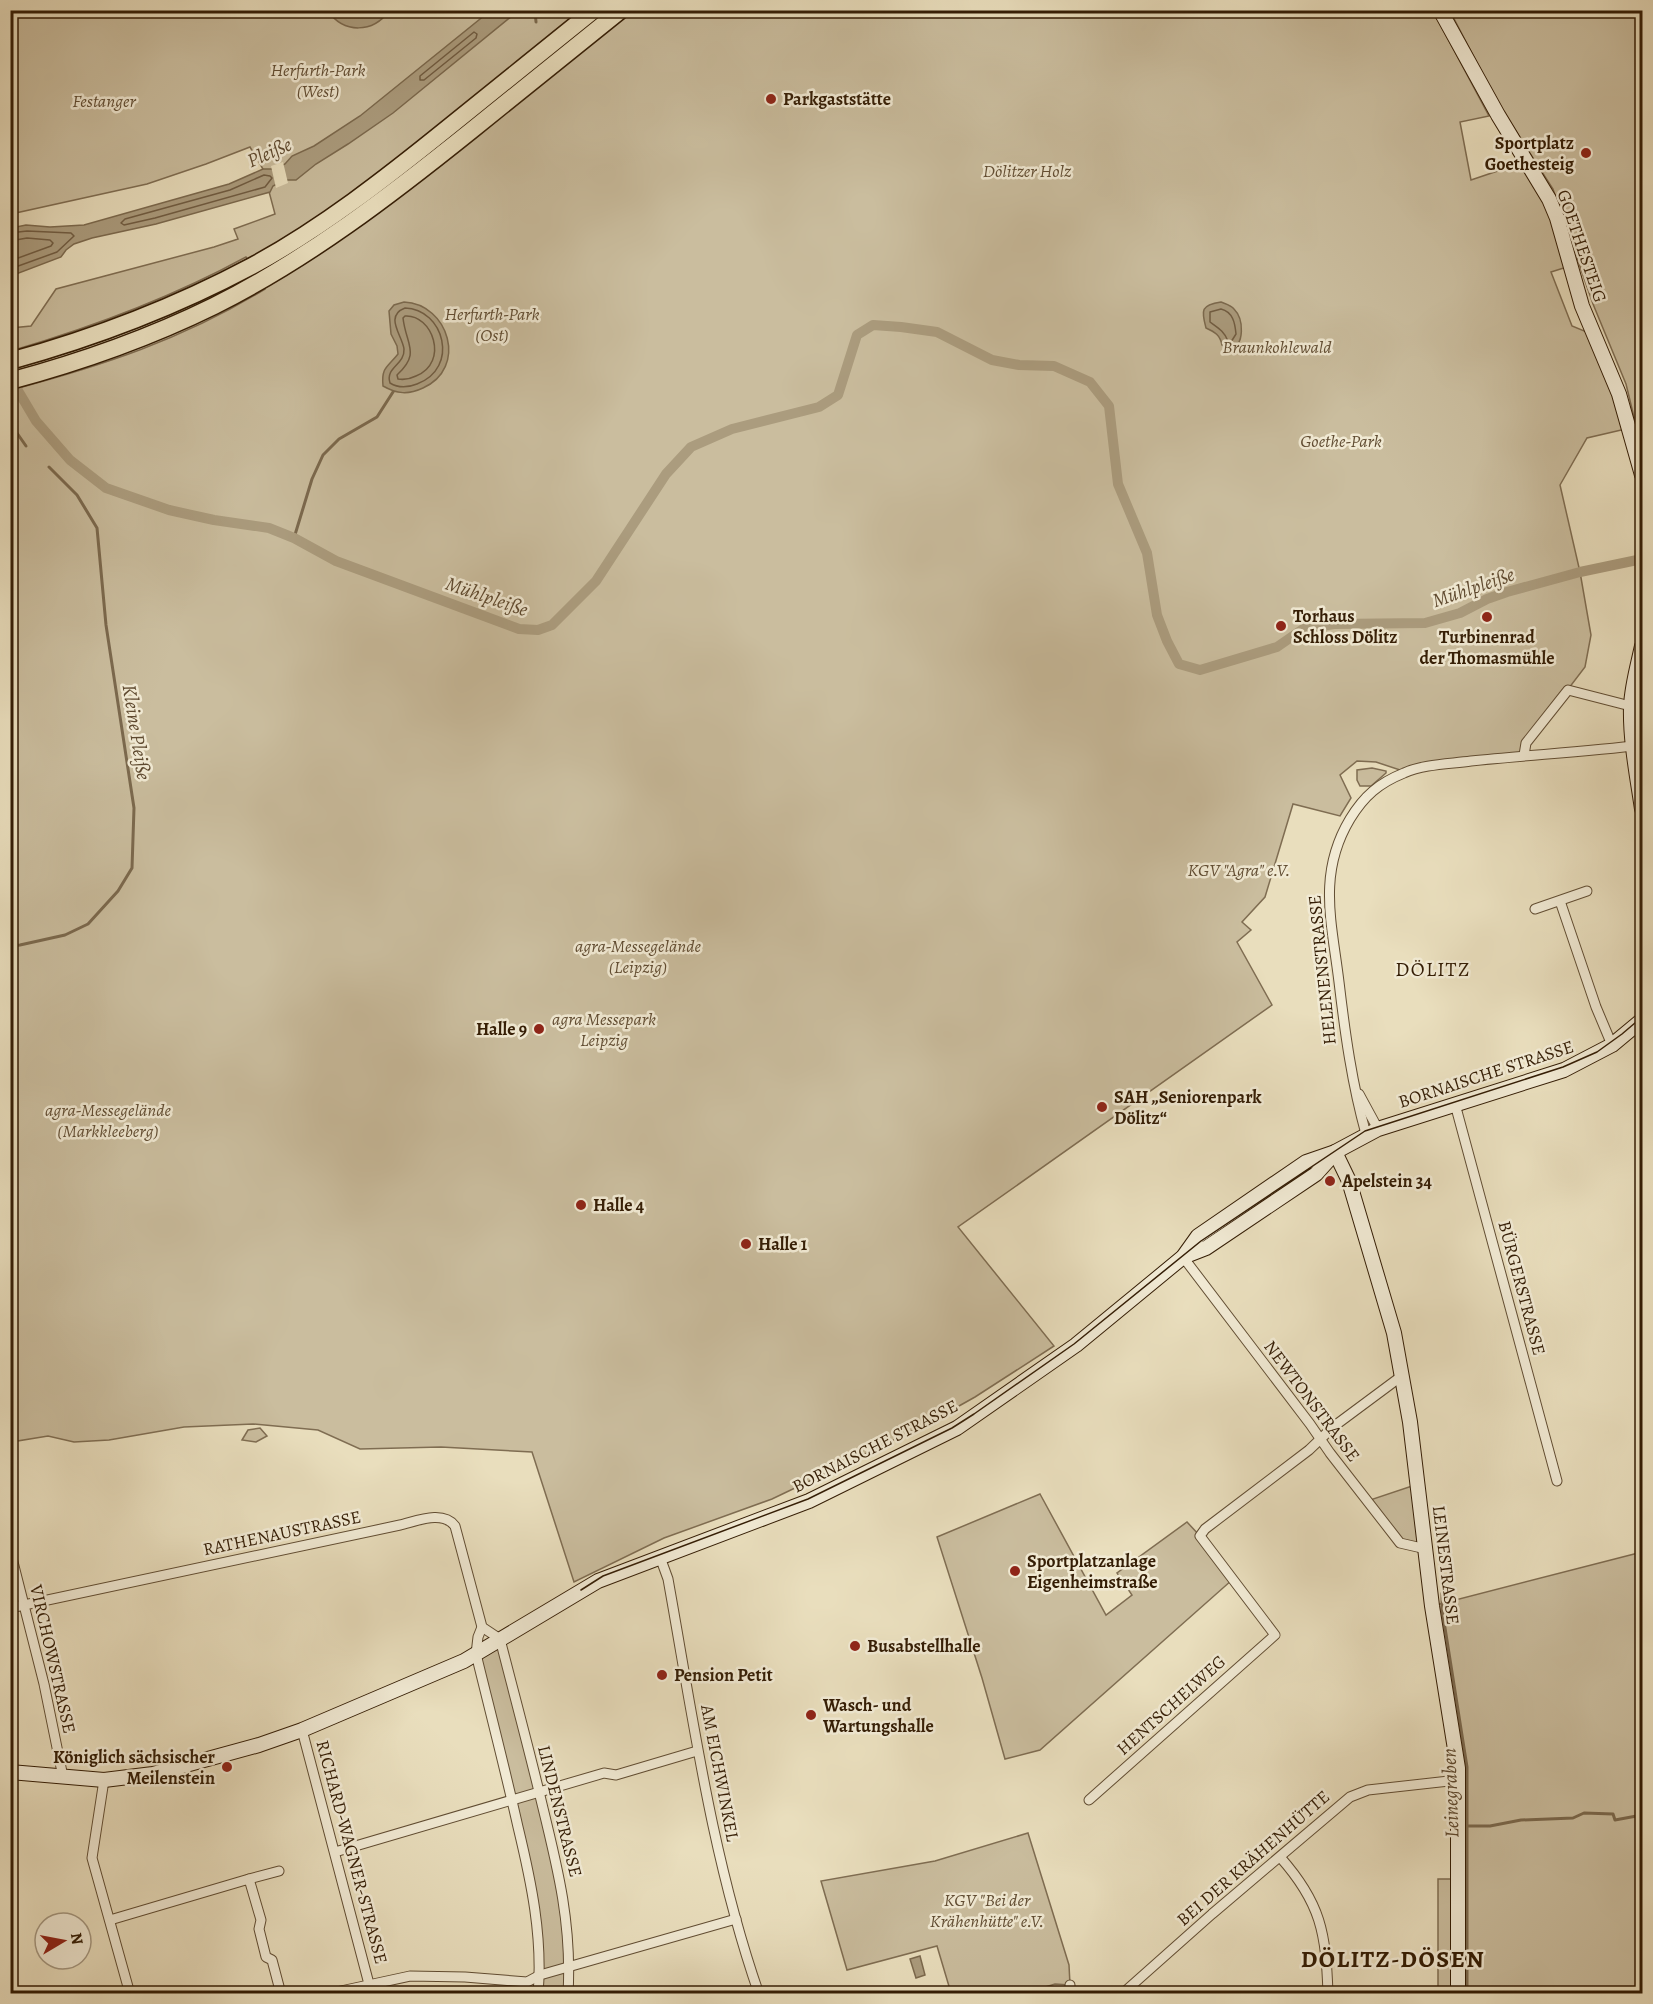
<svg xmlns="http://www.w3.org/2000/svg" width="1653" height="2004" font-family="Alegreya,serif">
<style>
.green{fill:#cabd9e;stroke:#7f6d52;stroke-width:1.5}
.water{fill:#ab9c7e;stroke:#7b694e;stroke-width:1.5}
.pier{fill:#e9debd}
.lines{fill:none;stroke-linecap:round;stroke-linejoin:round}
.shore{stroke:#705c42;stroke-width:1.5}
.stream{stroke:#7b694e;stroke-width:3}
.canal{stroke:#ab9c7e;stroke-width:10}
.minor-casing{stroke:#614d33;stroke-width:11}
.secondary-casing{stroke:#341d05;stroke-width:16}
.trunk-casing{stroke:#341d05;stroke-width:19}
.minor{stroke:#f1ead4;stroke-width:9}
.secondary{stroke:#f1ead4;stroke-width:14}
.trunk{stroke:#e9debd;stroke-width:16}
.tram{stroke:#341d05;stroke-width:1.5}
.poi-dot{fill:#8f2418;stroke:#f1ead4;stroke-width:2}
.labels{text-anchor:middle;stroke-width:5;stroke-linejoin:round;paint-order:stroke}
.park-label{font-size:18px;font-style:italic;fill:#614d33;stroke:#f1ead4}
.poi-label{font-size:18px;font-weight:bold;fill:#341d05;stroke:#f1ead4;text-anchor:start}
.street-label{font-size:18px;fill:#341d05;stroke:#f1ead4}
.water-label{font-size:20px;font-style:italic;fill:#5e492f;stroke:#f1ead4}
.neighbourhood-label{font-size:20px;letter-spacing:1.5px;fill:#341d05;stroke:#f1ead4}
.district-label{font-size:24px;font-weight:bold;letter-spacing:1.5px;fill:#341d05;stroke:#f1ead4}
</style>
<rect width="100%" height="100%" fill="#e9debd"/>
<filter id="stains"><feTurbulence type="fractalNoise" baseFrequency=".00333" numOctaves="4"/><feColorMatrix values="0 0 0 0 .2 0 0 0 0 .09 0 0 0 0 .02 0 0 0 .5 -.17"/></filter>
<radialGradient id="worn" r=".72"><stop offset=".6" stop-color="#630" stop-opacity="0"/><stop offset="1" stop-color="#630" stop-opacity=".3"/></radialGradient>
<g class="green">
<path d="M11,11h1422l56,105 -29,6 11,58 56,-19 43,105 -19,6 21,54 22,9 36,93 -43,10 -27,47 20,87 11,63 -6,32 -45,59 -16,29 -118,17 -30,-10 -19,-1 -17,14 11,23 -11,18 -47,-12 -28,93 -23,25 9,8 -14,12 35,63 -314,222 96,119 -79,51 -41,23 -116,57 -46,22 -108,39 -90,44 -42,-130 -91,-5 -81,2 -42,-19 -65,-6 -69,3 -75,13 -35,2 -26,-6 -37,6v-1052c90,-24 173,-51 254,-101l-19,-32c-75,41 -153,70 -235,94v-23l20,-2 25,-37 158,-42 24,-8 -4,-10 41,-15 -12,-45 -13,-22 -44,17 -59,20 -136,30z"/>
<polygon points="1450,11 1642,11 1642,450 1626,384 1593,304 1553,189 1499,105"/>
<polygon points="1372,768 1386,771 1386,773 1371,786 1360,786 1357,780 1357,770"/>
<polygon points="260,1428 267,1436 256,1442 242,1440 248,1430"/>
<polygon points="1418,1484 1426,1549 1400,1543 1367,1501"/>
<polygon points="1040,1494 1106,1615 1132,1595 1117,1573 1187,1522 1200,1536 1232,1580 1040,1750 1005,1759 982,1678 937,1537"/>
<polygon points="1642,1552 1642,1993 1438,1993 1438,1879 1457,1879 1459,1783 1432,1606"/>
<polygon points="500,1639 561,1882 568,1993 538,1993 537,1926 476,1654"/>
<polygon points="1028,1833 1069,1965 1070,1985 1055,1984 1026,1993 951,1993 937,1946 847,1970 821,1881 935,1861"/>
</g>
<g class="water">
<path d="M328,11v-1l61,1c-16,22 -45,23 -61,0z"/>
<polygon points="490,11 518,11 393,113 348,144 316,164 296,180 284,180 273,186 270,192 156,224 92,238 74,244 66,250 61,257 11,276 11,228 26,225 50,227 84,225 229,184 263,169 276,169 285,164 292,156 314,146 360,116"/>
<path d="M404,302c45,2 64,66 19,86 -15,7 -26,6 -40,-2 -2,-19 5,-19 15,-32l-1,-8 -6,-12 -2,-23 5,-6z"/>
<path d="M1221,302c5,2 10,3 13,7 10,10 11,36 -4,41l-8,-5c-2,-10 -7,-13 -16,-17 -5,-18 -5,-23 15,-26z"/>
<polygon points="920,1956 925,1975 916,1978 910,1959"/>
</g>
<polygon class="pier" points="283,162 288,183 276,188 271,166"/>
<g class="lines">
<g class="shore">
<polygon points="474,32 477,34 476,38 424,80 420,80 420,76"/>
<polygon points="264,175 270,176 272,178 265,187 155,218 124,225 121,223 125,219 230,190"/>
<polyline points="10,233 27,231 71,233 74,236 57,252 10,269"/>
<polyline points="10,241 27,238 50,240 53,243 51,246 10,261"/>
<path d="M405,308c39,1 55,60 12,76 -10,4 -19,4 -27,-1 -5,-16 15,-18 14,-34 -2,-14 -20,-33 1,-41z"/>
<path d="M1221,309c12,3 14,14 15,25l-5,8 -3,-1c-4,-10 -10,-13 -18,-19v-10z"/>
<path d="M405,316c27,-2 45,46 11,60 -6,3 -12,4 -18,3l-1,-4c24,-22 9,-30 6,-57z"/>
</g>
<g class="stream">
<polyline points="535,10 536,22"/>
<polyline points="10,423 26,446"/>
<polyline points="294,538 312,479 323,455 339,439 377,417 393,392"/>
<polyline points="10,946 20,945 65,935 88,924 118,891 132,868 134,808 106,625 97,528 77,495 49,467"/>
<polyline points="1442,1593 1442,1609 1467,1767 1467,1994"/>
<polyline points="1468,1826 1490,1826 1521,1820 1573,1818 1584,1813 1613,1814 1615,1820 1642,1815"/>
</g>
<polyline class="canal" points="10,372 17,389 36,421 70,460 106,488 169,510 214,520 269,528 294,538 336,561 519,629 538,630 552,625 596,581 666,474 691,447 732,429 819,407 838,395 857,335 873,325 901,327 937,332 992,360 1019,365 1054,366 1090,382 1109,406 1118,484 1147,553 1157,615 1167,641 1179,664 1200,670 1277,647 1303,629 1334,624 1425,623 1460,613 1487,599 1507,592 1580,572 1642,559"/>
<defs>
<g id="minor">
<polyline points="1524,755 1526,743 1568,690 1642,709"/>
<polyline points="1560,901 1596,1007 1612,1045"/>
<polyline points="1535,909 1587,891"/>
<polyline points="1359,1094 1378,1129"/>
<polyline points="1455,1104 1557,1481"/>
<path d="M1366,1134c-14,-50 -21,-101 -27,-152 -7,-59 -22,-108 11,-163 14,-23 29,-36 54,-46 20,-9 45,-9 67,-12 57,-6 114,-9 171,-16"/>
<polyline points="1183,1257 1310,1424 1330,1453 1400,1543 1426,1549"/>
<polyline points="10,1550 44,1684 63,1777"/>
<path d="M660,1557l8,22c25,139 44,280 91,415"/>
<path d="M10,1608l390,-83c17,-4 43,-15 55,1l27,101 18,12c14,55 29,110 42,165 16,65 30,121 26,190"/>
<path d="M482,1627l-4,10 -2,17c14,57 29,115 42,173 13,54 25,110 20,167"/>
<polyline points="302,1730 369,1984"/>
<polyline points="104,1780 92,1858 130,1994"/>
<polyline points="1089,1800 1275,1635 1200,1536 1205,1529 1309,1450 1333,1427 1403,1375"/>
<polyline points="335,1852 604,1773 616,1775 697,1751"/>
<path d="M1280,1857c41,46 46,76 48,137"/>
<polyline points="249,1879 279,1871"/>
<polyline points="110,1920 249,1879 261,1920 259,1929 266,1957 272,1960 281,1994"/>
<polyline points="1070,1985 1070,1994"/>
<polyline points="327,1994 410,1976 465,1977 527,1982 540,1975 736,1919"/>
<polyline points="1122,1994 1212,1914 1350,1797 1368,1790 1449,1781 1459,1783"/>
</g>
<g id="secondary">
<polyline points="1440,10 1498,115 1549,199 1557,218 1582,306 1619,394 1642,475"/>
<path d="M1642,646c-4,19 -10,39 -11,60 -1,34 6,69 11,103"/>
<polyline points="1335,1152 1349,1181 1394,1333 1410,1422 1432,1606 1458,1768 1458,1994"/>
<polyline points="1183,1257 1206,1248 1316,1174 1334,1154"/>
<polyline points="10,1772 104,1780 153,1774 259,1745 302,1730 464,1661 598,1581 809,1501 957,1428 1076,1345 1183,1257 1198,1236 1306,1162 1335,1152 1378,1129 1564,1070 1612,1045 1642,1020"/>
</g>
<g id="trunk">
<path d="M10,361c84,-23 165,-54 242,-95 70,-38 134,-88 197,-139 48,-39 97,-78 145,-117"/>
<path d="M10,381c71,-19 139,-43 204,-75 94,-47 177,-111 258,-176 50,-40 100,-80 149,-120"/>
</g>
</defs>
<use href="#minor" class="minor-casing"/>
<use href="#secondary" class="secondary-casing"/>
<use href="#trunk" class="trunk-casing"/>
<use href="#minor" class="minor"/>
<use href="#secondary" class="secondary"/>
<use href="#trunk" class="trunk"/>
<polyline class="tram" points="581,1590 603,1576 808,1499 952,1428 974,1414 1074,1344 1201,1241 1365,1131 1563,1067 1597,1052 1622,1034 1642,1017"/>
</g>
<g class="poi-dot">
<circle cx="771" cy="99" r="6"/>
<circle cx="1586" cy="153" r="6"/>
<circle cx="1487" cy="617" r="6"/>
<circle cx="1281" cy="626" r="6"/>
<circle cx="539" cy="1029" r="6"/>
<circle cx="1102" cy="1107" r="6"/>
<circle cx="1330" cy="1181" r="6"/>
<circle cx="581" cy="1205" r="6"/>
<circle cx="746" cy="1244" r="6"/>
<circle cx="1015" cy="1571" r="6"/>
<circle cx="855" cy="1646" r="6"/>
<circle cx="662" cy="1675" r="6"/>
<circle cx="811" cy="1715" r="6"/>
<circle cx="227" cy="1767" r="6"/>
</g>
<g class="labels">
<g class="park-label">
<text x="318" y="76">Herfurth-Park<tspan x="318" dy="21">(West)</tspan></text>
<text x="104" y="107">Festanger</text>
<text x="1027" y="177">Dölitzer Holz</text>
<text x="492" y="320">Herfurth-Park<tspan x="492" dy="21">(Ost)</tspan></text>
<text x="1277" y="353">Braunkohlewald</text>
<text x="1341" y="447">Goethe-Park</text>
<text x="1239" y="876">KGV "Agra" e.V.</text>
<text x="638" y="952">agra-Messegelände<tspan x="638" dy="21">(Leipzig)</tspan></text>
<text x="604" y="1025">agra Messepark<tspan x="604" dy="21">Leipzig</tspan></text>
<text x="108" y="1116">agra-Messegelände<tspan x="108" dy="21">(Markkleeberg)</tspan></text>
<text x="987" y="1906">KGV "Bei der<tspan x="987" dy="21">Krähenhütte" e.V.</tspan></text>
</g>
<g class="poi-label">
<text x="783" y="105">Parkgaststätte</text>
<text x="1574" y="149" text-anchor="end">Sportplatz<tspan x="1574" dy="21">Goethesteig</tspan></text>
<text x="1293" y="622">Torhaus<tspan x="1293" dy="21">Schloss Dölitz</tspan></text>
<text x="1487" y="643" text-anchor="middle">Turbinenrad<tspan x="1487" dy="21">der Thomasmühle</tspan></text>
<text x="527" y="1035" text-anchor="end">Halle 9</text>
<text x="1114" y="1103">SAH „Seniorenpark<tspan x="1114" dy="21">Dölitz“</tspan></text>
<text x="1342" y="1187">Apelstein 34</text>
<text x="593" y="1211">Halle 4</text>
<text x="758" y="1250">Halle 1</text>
<text x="1027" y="1567">Sportplatzanlage<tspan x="1027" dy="21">Eigenheimstraße</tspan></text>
<text x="867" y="1652">Busabstellhalle</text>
<text x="674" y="1681">Pension Petit</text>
<text x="823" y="1711">Wasch- und<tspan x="823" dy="21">Wartungshalle</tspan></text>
<text x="215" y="1763" text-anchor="end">Königlich sächsischer<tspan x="215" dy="21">Meilenstein</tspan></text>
</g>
<g class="street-label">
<text transform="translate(1582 246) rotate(71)" y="6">GOETHESTEIG</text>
<text transform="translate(1322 970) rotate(-96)" y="6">HELENENSTRASSE</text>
<text transform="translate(1486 1074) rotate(-18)" y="6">BORNAISCHE STRASSE</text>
<text transform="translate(1522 1288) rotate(75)" y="6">BÜRGERSTRASSE</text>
<text transform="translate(1312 1401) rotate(53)" y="6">NEWTONSTRASSE</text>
<text transform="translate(875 1446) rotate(-27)" y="6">BORNAISCHE STRASSE</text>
<text transform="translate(282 1533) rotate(-12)" y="6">RATHENAUSTRASSE</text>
<text transform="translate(1446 1565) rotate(83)" y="6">LEINESTRASSE</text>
<text transform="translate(53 1659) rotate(77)" y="6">VIRCHOWSTRASSE</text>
<text transform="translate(1171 1705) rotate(-42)" y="6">HENTSCHELWEG</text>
<text transform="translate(720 1773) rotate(79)" y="6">AM EICHWINKEL</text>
<text transform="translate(560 1811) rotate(76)" y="6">LINDENSTRASSE</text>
<text transform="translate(352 1852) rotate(75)" y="6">RICHARD-WAGNER-STRASSE</text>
<text transform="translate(1253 1858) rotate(-41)" y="6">BEI DER KRÄHENHÜTTE</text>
</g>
<g class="water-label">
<text transform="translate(269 152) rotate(-24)" y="7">Pleiße</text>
<text transform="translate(1473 587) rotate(-19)" y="7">Mühlpleiße</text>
<text transform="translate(487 596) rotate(19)" y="7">Mühlpleiße</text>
<text transform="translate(137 732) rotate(81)" y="7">Kleine Pleiße</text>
<text transform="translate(1450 1793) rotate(-92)" y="7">Leinegraben</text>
</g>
<g class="neighbourhood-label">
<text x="1433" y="976">DÖLITZ</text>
</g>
<g class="district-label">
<text x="1393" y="1967">DÖLITZ-DÖSEN</text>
</g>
</g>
<rect width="1653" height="2004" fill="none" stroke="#e9debd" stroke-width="36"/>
<rect x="12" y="12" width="1629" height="1980" fill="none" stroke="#341d05" stroke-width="3"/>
<rect x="18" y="18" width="1617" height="1968" fill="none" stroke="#341d05" stroke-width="1.5"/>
<g transform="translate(63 1941) rotate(80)"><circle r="28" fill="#f1ead4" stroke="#a59881" stroke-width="1.5"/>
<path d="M0-4.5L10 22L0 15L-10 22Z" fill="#8f2418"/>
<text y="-9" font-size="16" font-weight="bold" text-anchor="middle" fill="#341d05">N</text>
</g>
<rect width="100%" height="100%" filter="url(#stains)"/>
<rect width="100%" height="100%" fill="url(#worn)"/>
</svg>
